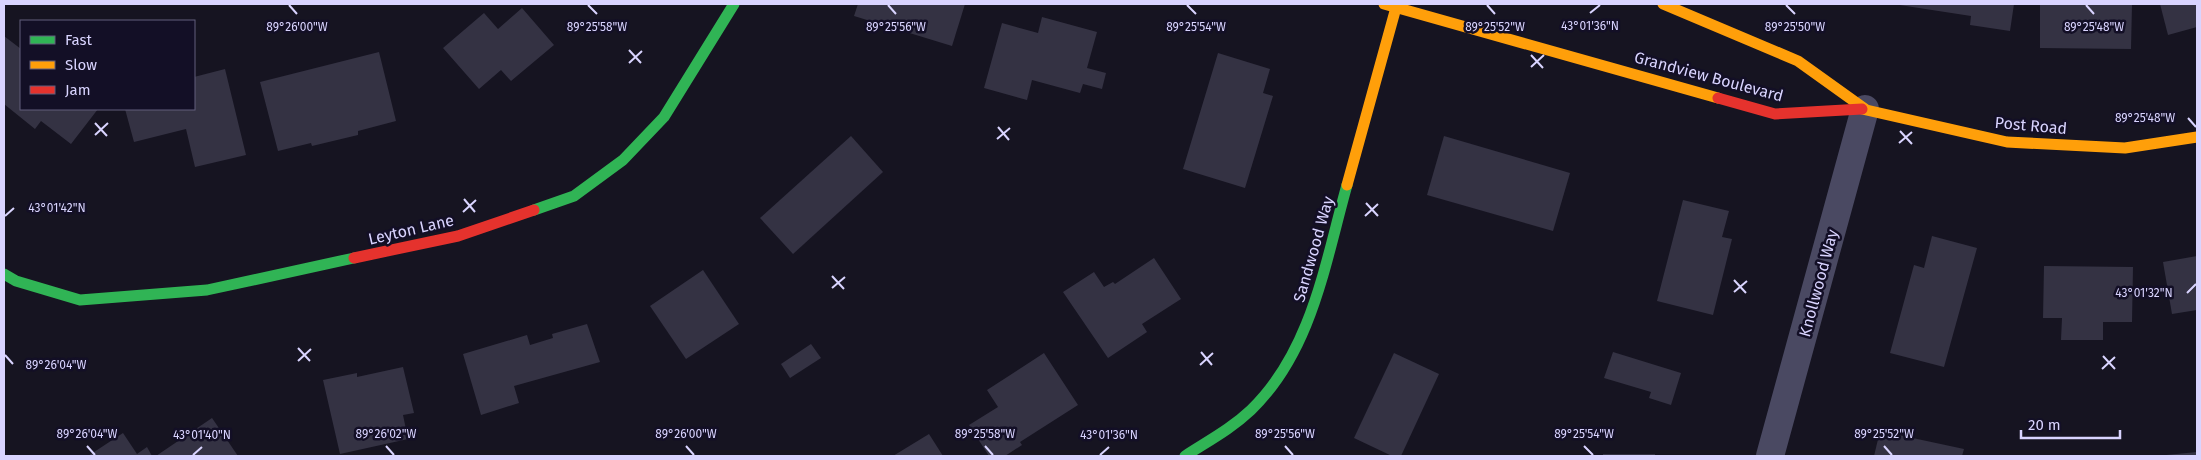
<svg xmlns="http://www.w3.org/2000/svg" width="2201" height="460" font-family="'Fira Sans',sans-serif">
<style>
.building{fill:#343243}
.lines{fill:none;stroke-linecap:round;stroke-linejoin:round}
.street{stroke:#4a4962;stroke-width:28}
.fast{stroke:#30b455;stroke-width:11}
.slow{stroke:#ff9f0a;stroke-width:11}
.jam{stroke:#e5322d;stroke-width:11}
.ticks{fill:none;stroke:#d9d4ff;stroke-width:2}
.labels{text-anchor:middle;stroke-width:5;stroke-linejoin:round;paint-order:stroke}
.street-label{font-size:16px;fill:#d9d4ff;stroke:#130f26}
.ticks-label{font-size:12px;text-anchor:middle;fill:#d9d4ff;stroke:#130f26;stroke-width:5;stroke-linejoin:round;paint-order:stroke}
</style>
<rect width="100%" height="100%" fill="#161421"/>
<g class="building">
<polygon points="858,4 965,4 952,46 854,16"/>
<polygon points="1893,4 2014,4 2010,31 1970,25 1971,16"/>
<polygon points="2040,4 2132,4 2131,49 2040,48"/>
<polygon points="2160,4 2197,4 2197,27 2168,35"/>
<polygon points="522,8 554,45 511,81 501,70 479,89 443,48 484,13 498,29"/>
<polygon points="1042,17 1097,32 1087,68 1106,73 1102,89 1083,84 1080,93 1032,80 1027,100 984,88 1002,23 1038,33"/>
<polygon points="4,36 21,49 21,109 98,109 71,144 41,121 35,129 4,104"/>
<polygon points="379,52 396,121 358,131 358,135 312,146 311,143 278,151 260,82"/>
<polygon points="1218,53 1270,69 1263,93 1273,96 1245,188 1183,169"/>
<polygon points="225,69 246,155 195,167 186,129 134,142 125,109 194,109 194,77"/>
<polygon points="851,136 883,172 793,254 760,218"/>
<polygon points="1444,136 1570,173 1553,231 1427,195"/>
<polygon points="1683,200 1729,211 1722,237 1732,239 1713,315 1657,301"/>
<polygon points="1932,236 1977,248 1944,367 1890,353 1914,265 1924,268"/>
<polygon points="2197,256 2197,310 2172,314 2163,262"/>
<polygon points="1154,258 1181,299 1142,324 1147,332 1108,358 1063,292 1094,272 1104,287 1113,282 1115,284"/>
<polygon points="2044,266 2133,267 2132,322 2103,322 2103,340 2061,340 2062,318 2043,318"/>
<polygon points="703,270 739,324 686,359 650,306"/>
<polygon points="587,324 600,362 514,386 519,403 481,415 463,354 527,335 530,345 553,338 552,334"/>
<polygon points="811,344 821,358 790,378 781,364"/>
<polygon points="1613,352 1681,373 1671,405 1649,398 1651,392 1604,378"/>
<polygon points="1044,353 1078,405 1020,442 1022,445 1005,456 989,456 969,425 998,407 987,390"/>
<polygon points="1394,353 1439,374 1401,456 1392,456 1354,438"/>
<polygon points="403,367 414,413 403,415 408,439 340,454 323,380 357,373 357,377"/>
<polygon points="212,418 238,456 156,456"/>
<polygon points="1880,431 1964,449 1962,456 1874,456"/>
<polygon points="123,433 137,454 147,447 152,456 88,456"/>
<polygon points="929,434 943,456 893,456"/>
<polygon points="2197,452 2197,456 2166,456 2166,455"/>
<rect x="1603" y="454" width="52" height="2"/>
</g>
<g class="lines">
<polyline class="street" points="1770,456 1865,109"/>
<g class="fast">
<polyline points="534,210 574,196 623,160 664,117 734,4"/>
<polyline points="4,274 16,281 80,300 207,290 354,258"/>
<path d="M1185,456c23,-15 46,-27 66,-46 61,-59 74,-147 96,-225"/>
</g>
<g class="slow">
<polyline points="1384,4 1718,98"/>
<polyline points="1663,4 1798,61 1865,109"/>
<polyline points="1862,109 2007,142 2125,148 2197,137"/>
<polyline points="1347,185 1397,4"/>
</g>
<g class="jam">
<polyline points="1718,98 1775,114 1862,109"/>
<polyline points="354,258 458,236 534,210"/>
</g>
</g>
<path class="ticks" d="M289,5l8,9M588,5l9,9M888,5l8,9M1187,5l9,9M1487,5l8,9M1786,5l9,9M2086,5l8,9M1590,13l10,-8M629,50l12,13M1531,55l12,13M629,63l13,-12M1531,67l13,-12M2188,118l8,9M95,123l12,13M998,127l11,13M1900,131l12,13M95,135l13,-12M997,139l13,-11M1899,143l13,-11M464,199l11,13M1366,203l12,13M463,212l13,-12M5,216l9,-8M1365,216l13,-12M832,276l12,13M1734,280l12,13M832,288l13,-11M1734,292l13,-11M2187,293l9,-9M298,348l12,13M1201,352l11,13M5,355l8,9M2103,356l12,13M298,361l13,-12M1200,365l13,-12M2102,369l13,-12M87,446l8,9M386,446l8,9M686,446l8,9M985,446l8,9M1285,446l8,9M1584,446l9,9M1884,446l8,9M193,455l9,-8M1100,455l9,-8"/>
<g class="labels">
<g class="street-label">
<text transform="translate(1709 76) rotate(15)" y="6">Grandview Boulevard</text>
<text transform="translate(2031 125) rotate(5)" y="6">Post Road</text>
<text transform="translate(411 229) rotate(-13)" y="6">Leyton Lane</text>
<text transform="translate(1313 249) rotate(-74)" y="6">Sandwood Way</text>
<text transform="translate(1818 283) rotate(-75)" y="6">Knollwood Way</text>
</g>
</g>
<g class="ticks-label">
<text x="1590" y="30">43°01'36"N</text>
<text x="297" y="31">89°26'00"W</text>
<text x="597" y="31">89°25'58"W</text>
<text x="896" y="31">89°25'56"W</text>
<text x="1196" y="31">89°25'54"W</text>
<text x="1495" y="31">89°25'52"W</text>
<text x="1795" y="31">89°25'50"W</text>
<text x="2094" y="31">89°25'48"W</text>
<text x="2145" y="122">89°25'48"W</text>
<text x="57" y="212">43°01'42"N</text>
<text x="2144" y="297">43°01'32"N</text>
<text x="56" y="369">89°26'04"W</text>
<text x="87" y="438">89°26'04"W</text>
<text x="386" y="438">89°26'02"W</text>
<text x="686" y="438">89°26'00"W</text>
<text x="985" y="438">89°25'58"W</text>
<text x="1285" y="438">89°25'56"W</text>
<text x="1584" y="438">89°25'54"W</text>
<text x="1884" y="438">89°25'52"W</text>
<text x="202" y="439">43°01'40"N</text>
<text x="1109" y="439">43°01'36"N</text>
</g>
<rect width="2201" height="460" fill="none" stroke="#d9d4ff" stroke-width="10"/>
<rect x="20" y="20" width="175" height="90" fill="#130f26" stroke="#625e7d"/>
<rect x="30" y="36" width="25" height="8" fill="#30b455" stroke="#625e7d"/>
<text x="65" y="45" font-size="15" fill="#d9d4ff">Fast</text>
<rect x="30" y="61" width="25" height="8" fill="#ff9f0a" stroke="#625e7d"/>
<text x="65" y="70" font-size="15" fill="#d9d4ff">Slow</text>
<rect x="30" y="86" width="25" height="8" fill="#e5322d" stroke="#625e7d"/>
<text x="65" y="95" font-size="15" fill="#d9d4ff">Jam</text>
<path d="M2021 430v8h99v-8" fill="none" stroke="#d9d4ff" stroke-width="2.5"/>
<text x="2028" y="430" font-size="15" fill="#d9d4ff" stroke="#130f26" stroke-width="4" paint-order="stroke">20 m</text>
</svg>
